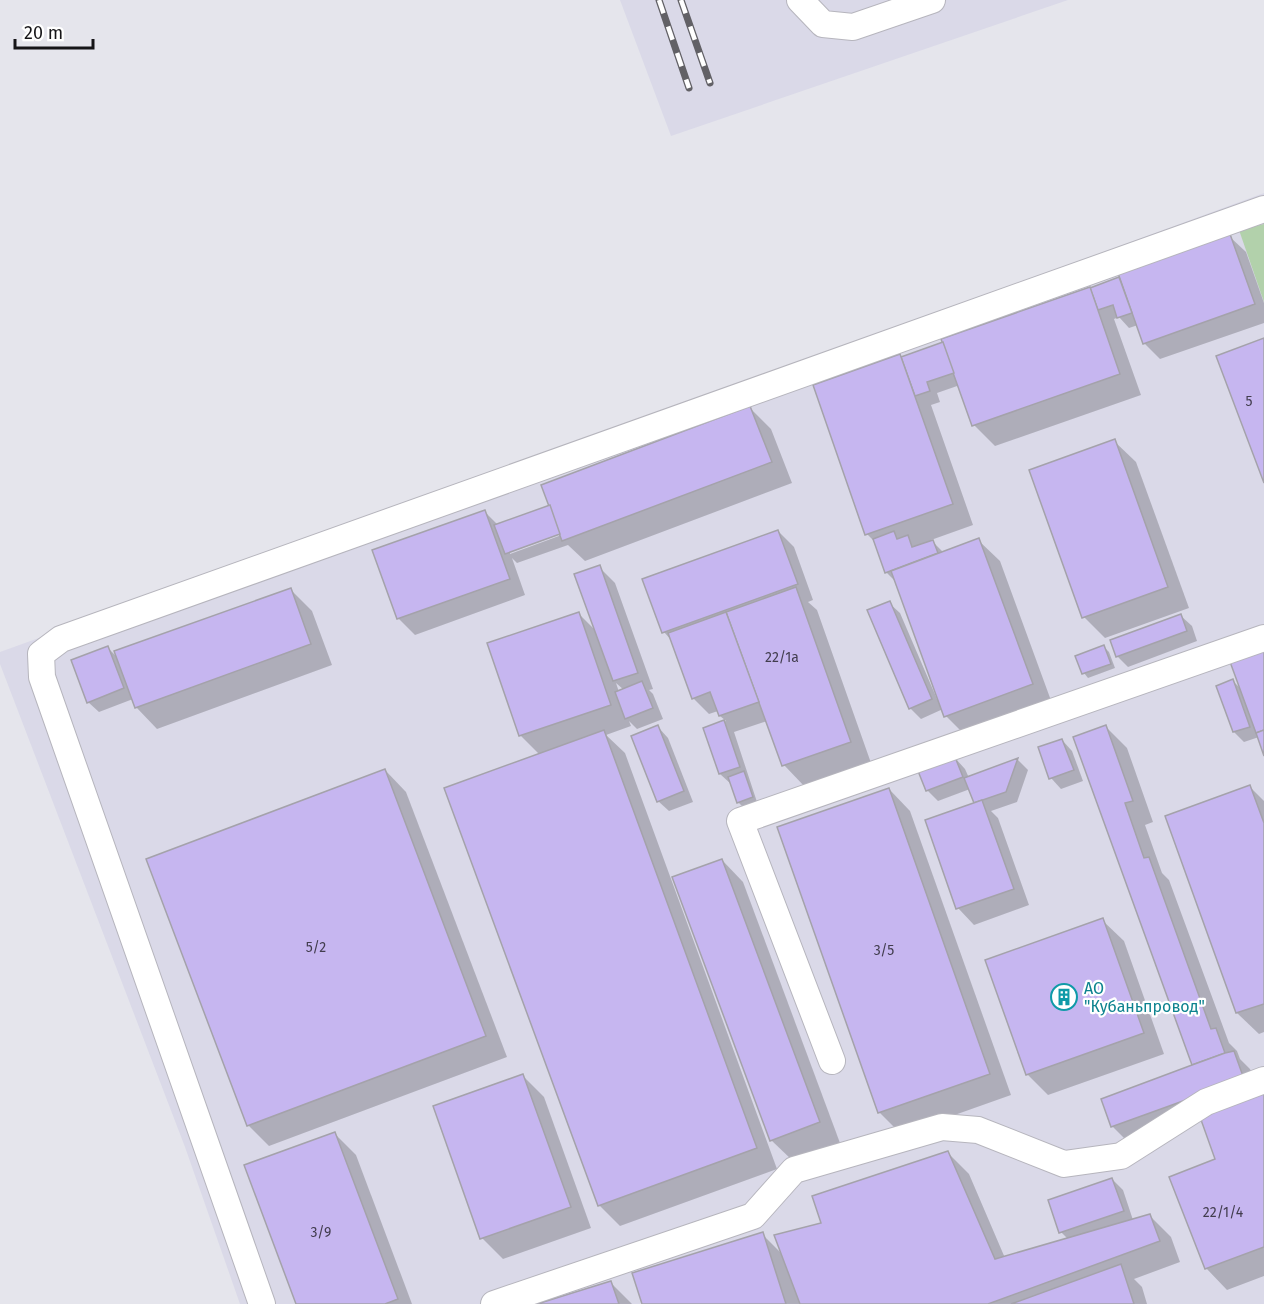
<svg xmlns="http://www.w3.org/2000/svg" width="1264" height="1304" font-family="'Fira Sans',sans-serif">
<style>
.built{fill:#dad9e8}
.green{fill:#b2d1ab}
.shadow{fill:#0003;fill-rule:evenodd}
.building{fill:#c6b6f0;stroke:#a4a2aa;stroke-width:1.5}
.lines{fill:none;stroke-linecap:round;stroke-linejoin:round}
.minor-casing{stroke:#b6b5bd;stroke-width:28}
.minor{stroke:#fff;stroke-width:26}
.rail-casing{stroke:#626166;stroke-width:7}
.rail{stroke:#fff;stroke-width:4.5;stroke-dasharray:14;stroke-linecap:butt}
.labels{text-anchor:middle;stroke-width:4.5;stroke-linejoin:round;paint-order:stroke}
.number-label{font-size:14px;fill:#423d4e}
.culture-label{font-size:16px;fill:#0d838f;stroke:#fff;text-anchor:start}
</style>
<rect width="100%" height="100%" fill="#e5e5ec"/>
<g class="built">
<polygon points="620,0 1068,0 671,136"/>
<polygon points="1264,193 1264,1304 240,1304 185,1147 0,664 0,652 760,378"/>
</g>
<polygon class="green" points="1264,224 1264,302 1239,230"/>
<g class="shadow">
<polygon points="1229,236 1246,252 1264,303 1264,323 1160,359 1144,343 1138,325 1129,328 1119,317 1114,319 1141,395 995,446 974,425 960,385 937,393 940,402 931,405 973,525 931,540 944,553 978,540 1000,561 1053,706 967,737 946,716 943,709 921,719 910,708 889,603 900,613 937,699 939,698 896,582 886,572 876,543 867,534 900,356 903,358 1121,278"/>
<path d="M750,408l21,21 21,54 -207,78 -17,-16 -51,18 -5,-5 13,37 -110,40 -16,-16 -25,-68 111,-39 13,13 53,-19zM566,530l1,3 -57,21v-4z"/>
<polygon points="1114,441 1136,462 1189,608 1105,638 1084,617"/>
<polygon points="778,531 794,547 813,600 808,602 817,610 871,763 805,787 784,765 767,721 734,732 757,802 743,807 738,802 731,784 720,774 705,728 726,721 720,716 718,711 709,714 693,698 672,641 664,632 644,580"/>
<path d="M599,567l16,16 38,106 -4,1 4,4 10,25 -26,10 -8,-8 2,5 -25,9 19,18 152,416 -157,57 -21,-21 -59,-450 -20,-20 59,-121 17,17zM616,683l8,7 -5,2z"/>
<polygon points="290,589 312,611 332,665 157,729 136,707 133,699 99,712 88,702 108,648 118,658"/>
<polygon points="1181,616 1192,626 1197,641 1128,667 1117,656"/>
<polygon points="1104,647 1109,652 1115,668 1088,678 1084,673"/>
<polygon points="1264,648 1264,752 1259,737 1244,742 1234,732 1218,687 1233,681 1242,690 1231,660"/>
<polygon points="658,727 668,738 693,802 669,811 658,801"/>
<polygon points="1106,727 1127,748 1153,822 1145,825 1162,873 1169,880 1229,1043 1237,1051 1240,1059 1250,1069 1260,1096 1264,1095 1264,1276 1227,1290 1206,1268 1217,1160 1201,1116 1128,1142 1112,1126 1194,1066 1075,738"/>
<polygon points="1062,740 1072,751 1083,781 1061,789 1051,778"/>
<polygon points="955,758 965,769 969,778 1018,760 1028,770 1017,802 991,811 998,818 1029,905 974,925 958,908 927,821 976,804 970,789 938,801 928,791 920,772"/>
<polygon points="385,770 406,792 507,1057 269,1146 248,1125"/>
<polygon points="1250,787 1264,801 1264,1032 1259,1034 1237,1013 1167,816"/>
<polygon points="889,789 910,811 1011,1095 901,1134 879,1112"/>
<polygon points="722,860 743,882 840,1143 793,1161 771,1140"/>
<polygon points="1102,920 1124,941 1164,1054 1048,1095 1027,1074"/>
<polygon points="523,1076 544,1097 591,1228 503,1259 482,1238"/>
<polygon points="334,1133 356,1155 412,1304 298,1304"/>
<polygon points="948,1153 969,1174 1005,1258 1068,1239 1061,1232 1112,1179 1123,1190 1133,1220 1149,1215 1171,1237 1180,1262 1134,1279 1142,1287 1147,1304 644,1304 762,1234 783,1255 823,1224"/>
<polygon points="611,1283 632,1304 542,1304"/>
</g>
<g class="building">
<polygon points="1230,234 1255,304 1143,344 1118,273"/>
<polygon points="1119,277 1132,313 1117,318 1113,305 1098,310 1090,288"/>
<polygon points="1090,287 1120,374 972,426 941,339"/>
<polygon points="1264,338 1264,483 1216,356"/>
<polygon points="943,342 954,373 927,382 930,391 915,396 901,357"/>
<polygon points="900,354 953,504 865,535 813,385"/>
<polygon points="750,406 772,462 562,541 541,485"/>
<polygon points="1115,439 1168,587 1082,618 1029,470"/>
<polygon points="550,505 560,534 505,554 494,525"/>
<polygon points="485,510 510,579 397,619 372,550"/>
<polygon points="778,530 798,584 662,633 642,579"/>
<polygon points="894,531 897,539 908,535 912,547 933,540 938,553 885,573 873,539"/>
<polygon points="979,538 1033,684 944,717 891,571"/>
<polygon points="600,565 638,673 613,681 574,574"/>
<polygon points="796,587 851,742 782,766 726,612"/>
<polygon points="291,588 311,644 135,708 114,651"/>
<polygon points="890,601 932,699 909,709 867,610"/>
<polygon points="579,612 611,705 519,736 487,643"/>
<polygon points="726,612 759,702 719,716 710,692 692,699 668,633"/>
<polygon points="1181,614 1187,631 1116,657 1110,640"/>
<polygon points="1104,645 1111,664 1082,674 1075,656"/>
<polygon points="108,646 124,688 87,703 71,660"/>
<polygon points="1264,647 1264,730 1256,733 1229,659"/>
<polygon points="1233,679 1250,727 1233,732 1216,686"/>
<polygon points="642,681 653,708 625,719 615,692"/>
<polygon points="724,720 740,767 719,774 703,728"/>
<polygon points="658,725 684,791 657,802 631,736"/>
<polygon points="1106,725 1133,801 1125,803 1144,858 1149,857 1211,1029 1216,1028 1225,1053 1192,1065 1073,737"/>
<polygon points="604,730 757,1148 598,1206 444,788"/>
<polygon points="1264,730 1264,756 1256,733"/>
<polygon points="1062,739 1074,770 1049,779 1038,747"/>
<polygon points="955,757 963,777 926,791 918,771"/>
<polygon points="1018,758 1006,792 974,803 964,778"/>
<polygon points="385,769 486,1036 247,1126 146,859"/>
<polygon points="744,771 753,797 737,803 728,777"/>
<polygon points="1250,785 1264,823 1264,1004 1236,1013 1165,816"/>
<polygon points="889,788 990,1074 878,1113 777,827"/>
<polygon points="982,800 1014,889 956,909 925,820"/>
<polygon points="722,859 820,1122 770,1141 672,877"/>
<polygon points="1103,918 1144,1033 1026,1075 985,960"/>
<polygon points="1234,1051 1244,1079 1111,1127 1101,1099 1192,1065 1225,1053"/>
<polygon points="523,1074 571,1207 480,1239 433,1106"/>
<polygon points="1264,1093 1264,1247 1205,1269 1169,1177 1215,1159 1200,1117"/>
<polygon points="335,1132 398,1299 385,1304 296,1304 244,1165"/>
<polygon points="948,1151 995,1259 1150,1214 1160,1241 988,1304 800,1304 774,1235 821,1223 812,1196"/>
<polygon points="1112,1178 1124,1211 1059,1233 1048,1200"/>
<polygon points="763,1232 786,1304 642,1304 632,1273"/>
<polygon points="1121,1264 1134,1304 1011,1304"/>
<polygon points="611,1281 619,1304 537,1304"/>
</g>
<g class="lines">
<defs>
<g id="minor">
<polyline points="800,0 823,24 853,27 932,0"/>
<polyline points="832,1061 740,821 1264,638"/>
<polyline points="262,1304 42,677 41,654 61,639 1264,209"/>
<polyline points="494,1304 753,1216 794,1170 942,1127 978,1130 1064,1164 1121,1156 1206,1102 1264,1080"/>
</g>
</defs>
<use href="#minor" class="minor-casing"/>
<use href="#minor" class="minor"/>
<defs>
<g id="rail">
<polyline points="659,0 689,88"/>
<polyline points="681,0 710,83"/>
</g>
</defs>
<use href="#rail" class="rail-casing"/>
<use href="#rail" class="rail"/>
</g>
<defs>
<symbol id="building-ring" viewBox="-11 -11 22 22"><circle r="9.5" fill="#fff" stroke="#0f9aa8" stroke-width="1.5"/><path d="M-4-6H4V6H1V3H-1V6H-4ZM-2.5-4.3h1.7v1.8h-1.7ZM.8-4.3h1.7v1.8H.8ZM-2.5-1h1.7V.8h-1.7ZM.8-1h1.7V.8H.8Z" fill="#0f9aa8"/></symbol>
</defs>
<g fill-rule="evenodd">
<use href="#building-ring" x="1049" y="982" width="30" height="30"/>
</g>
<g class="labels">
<g class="number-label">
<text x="1249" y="406">5</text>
<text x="782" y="662">22/1а</text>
<text x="316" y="952">5/2</text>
<text x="884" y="955">3/5</text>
<text x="1223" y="1217">22/1/4</text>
<text x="321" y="1237">3/9</text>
</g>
<g class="culture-label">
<text x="1084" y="994">АО<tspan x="1084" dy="18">"Кубаньпровод"</tspan></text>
</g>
</g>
<path d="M15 39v9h78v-9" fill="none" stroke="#161518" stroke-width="3"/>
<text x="24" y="39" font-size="18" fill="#161518" stroke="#ffffff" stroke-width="4.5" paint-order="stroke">20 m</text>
</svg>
